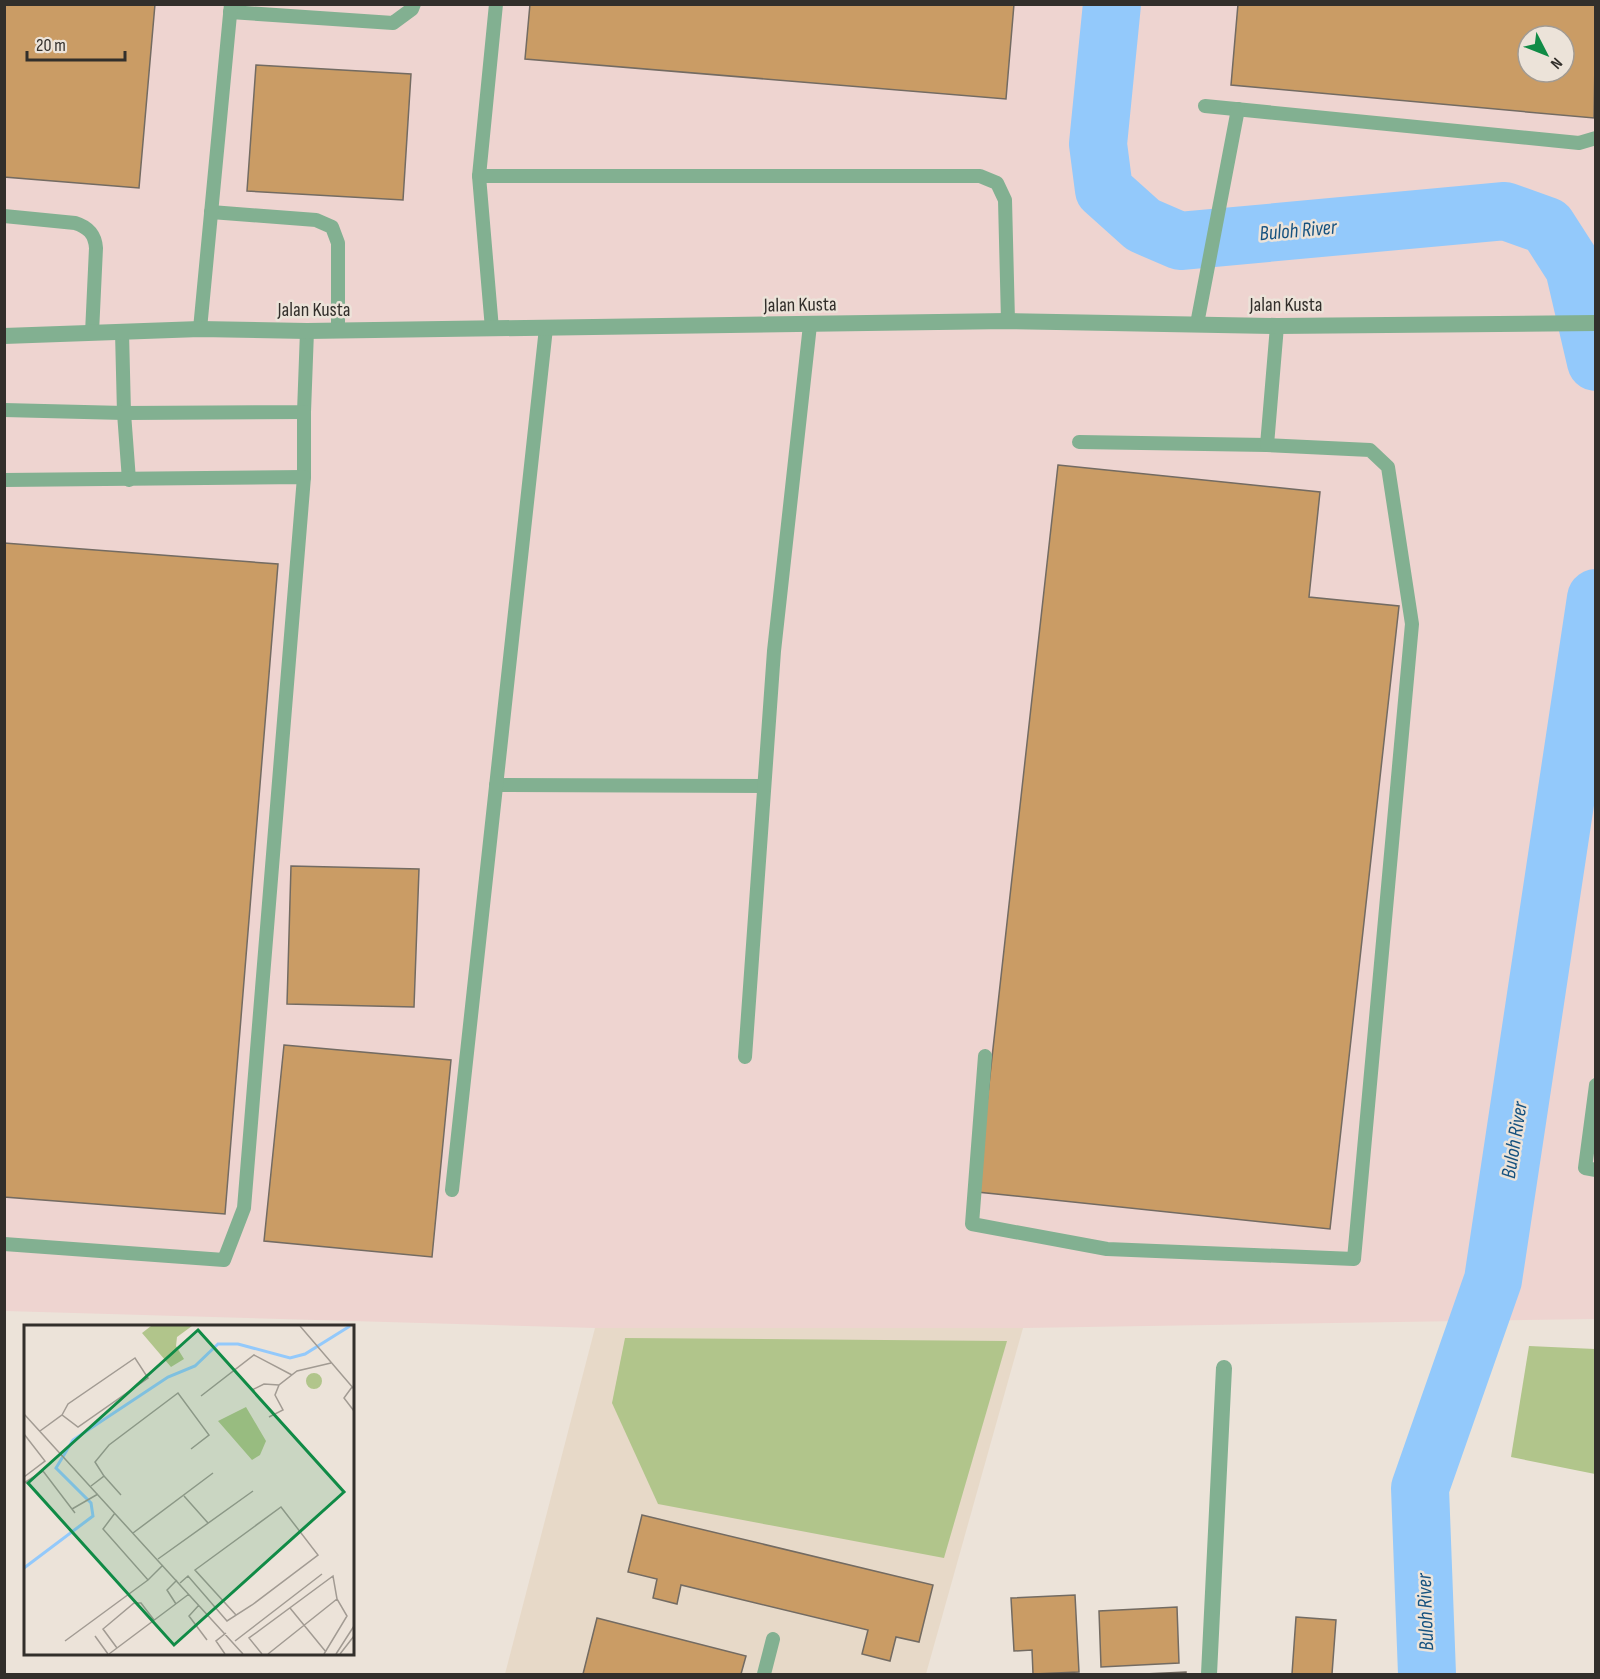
<svg xmlns="http://www.w3.org/2000/svg" width="1600" height="1679" font-family="'Sofia Sans Condensed',sans-serif">
<style>
.industrial{fill:#eed4d0;fill-rule:evenodd}
.built{fill:#e7d9c8}
.green{fill:#b1c58b}
.lines{fill:none;stroke-linecap:round;stroke-linejoin:round}
.river{stroke:#93c9fb;stroke-width:58}
.building{fill:#ca9c65;stroke:#736b62;stroke-width:1.5;fill-rule:evenodd}
.service{stroke:#82b091;stroke-width:14}
.minor{stroke:#82b091;stroke-width:16}
.tertiary{stroke:#82b091;stroke-width:16}
.labels{text-anchor:middle;stroke-width:5;stroke-linejoin:round;paint-order:stroke}
.street-label{font-size:20px;fill:#322f2b;stroke:#ece3d9}
.water-label{font-size:21px;font-style:italic;fill:#16527f;stroke:#ece3d9}
.inset-river{fill:none;stroke:#93c9fb;stroke-width:3}
.inset-road{fill:none;stroke:#a29b93;stroke-width:1.5}
.view{fill:#108b46;fill-opacity:0.15;stroke:#108b46;stroke-width:3}
.inset-edge{fill:none;stroke:#322f2b;stroke-width:3}
</style>
<rect width="100%" height="100%" fill="#ece3d9"/>
<path class="industrial" d="M5,5h1590v1314l-572,9h-428l-590,-17zM1528,36h36v36h-36z"/>
<polygon class="built" points="595,1328 1023,1328 926,1674 505,1674"/>
<g class="green">
<polygon points="625,1338 1007,1341 944,1558 658,1504 612,1403"/>
<polygon points="1529,1346 1595,1349 1595,1474 1511,1457"/>
</g>
<g class="lines">
<g class="river">
<polyline points="1112,4 1098,144 1104,190 1143,225 1180,241 1505,211 1547,226 1574,268 1596,362"/>
<polyline points="1427,1674 1420,1488 1493,1280 1596,598"/>
</g>
</g>
<g class="building">
<polygon points="4,4 155,4 139,188 4,177"/>
<polygon points="530,4 1014,4 1006,99 525,59"/>
<path d="M1238,4h358l-2,114 -363,-33zM1528,36h36v36h-36z"/>
<polygon points="256,65 411,74 403,200 247,191"/>
<polygon points="1058,465 1320,492 1309,597 1399,606 1330,1229 977,1192"/>
<polygon points="4,543 278,564 225,1214 4,1197"/>
<polygon points="291,866 419,869 414,1007 287,1004"/>
<polygon points="284,1045 451,1060 432,1257 264,1241"/>
<polygon points="642,1515 933,1585 919,1642 896,1637 890,1661 862,1654 868,1630 681,1585 677,1604 653,1598 657,1579 628,1572"/>
<polygon points="1075,1595 1079,1672 1033,1674 1032,1650 1014,1651 1011,1598"/>
<polygon points="1177,1607 1179,1663 1101,1667 1099,1611"/>
<polygon points="1296,1617 1336,1620 1332,1674 1292,1674"/>
<polygon points="597,1618 746,1656 741,1674 583,1674"/>
<polygon points="1186,1672 1186,1674 1144,1674"/>
</g>
<g class="lines">
<g class="service">
<polyline points="230,12 393,23 412,9 414,4"/>
<polyline points="1205,106 1579,143 1596,138"/>
<polyline points="479,176 496,4"/>
<polyline points="211,212 316,220 332,227 338,243 338,330"/>
<path d="M4,216l71,7c13,4 20,11 21,25l-4,85"/>
<polyline points="1197,324 1238,109"/>
<polyline points="200,329 231,4"/>
<polyline points="492,329 479,176 980,176 997,183 1005,200 1008,321"/>
<polyline points="122,332 124,413 129,480"/>
<polyline points="4,410 124,413 304,412 307,331"/>
<polyline points="1079,442 1267,445"/>
<polyline points="304,477 304,412"/>
<polyline points="4,480 304,477 244,1208 224,1260 4,1244"/>
<polyline points="496,785 764,786"/>
<polyline points="985,1056 972,1224 1107,1249 1354,1259 1412,624 1388,467 1370,450 1267,445 1277,326"/>
<polyline points="745,1057 774,651 810,325"/>
<polyline points="1596,1085 1585,1168 1596,1170"/>
<polyline points="452,1190 546,328"/>
<polyline points="764,1674 773,1639"/>
</g>
<polyline class="minor" points="1209,1674 1224,1368"/>
<polyline class="tertiary" points="4,336 200,329 307,331 1008,321 1277,326 1596,323"/>
</g>
<g class="labels">
<g class="street-label">
<text transform="translate(800 304) rotate(-1)" y="7">Jalan Kusta</text>
<text x="1286" y="311">Jalan Kusta</text>
<text x="314" y="316">Jalan Kusta</text>
</g>
<g class="water-label">
<text transform="translate(1298 230) rotate(-5)" y="7">Buloh River</text>
<text transform="translate(1514 1140) rotate(-81)" y="7">Buloh River</text>
<text transform="translate(1425 1612) rotate(-92)" y="7">Buloh River</text>
</g>
</g>
<g transform="translate(24 1325)">
<rect width="330" height="330" fill="#ece3d9"/>
<path d="M127,1h41l-15,11 -1,9 8,13 -13,8 -29,-34zM282 56a8 8 0 1 1 16 0a8 8 0 1 1-16 0ZM222,82l20,34 -6,14 -8,5 -34,-39z" fill="#b1c58b"/>
<path class="inset-river" d="M0,243l69,-52 -2,-13 -35,-35 17,-28 95,-63 27,-11 23,-22h20l52,14 15,-4 45,-28"/>
<path class="inset-road" d="M276,1l54,63M328,62l-8,11 10,13M228,65l12,-6 15,1M177,71l53,-41 38,20M0,89l219,240M245,92l14,-7 -8,-15 4,-10 18,-14 34,-8M16,106l22,-16 16,12 70,-49 -13,-20 -67,46 -6,11M0,109l21,27 -21,16M80,151l17,19M0,158l19,-12 32,42M67,161l13,-10 -9,-14 14,-17 69,-52 31,42 -18,14M160,171l24,27M48,184l26,-15M91,188l-12,16 45,51 15,-15M109,208l80,-60M134,234l95,-68M156,258l8,-7 39,45 25,-16 66,-50 -37,-48 -86,63 41,45M152,279l-9,-14 10,-10M175,280l-10,11 18,24M266,283l36,44M71,311l13,18M41,316l83,-61M211,316l87,-67M93,323l-14,-19 31,-26h7l13,17M85,329l80,-60M201,329l-9,-13 10,-8M238,329l-13,-16 84,-62 4,23 10,17 -23,38M244,329l69,-55M312,329l18,-28M316,329l14,-18"/>
<path class="view" d="M174,5l146,162 -170,153 -146,-162z"/>
<rect width="330" height="330" class="inset-edge"/>
</g>
<rect width="1600" height="1679" fill="none" stroke="#322f2b" stroke-width="12"/>
<g transform="translate(1546 54) rotate(132)"><circle r="28" fill="#ece3d9" stroke="#a29b93" stroke-width="1.5"/>
<path d="M0-4.5L10 22L0 15L-10 22Z" fill="#108b46"/>
<text y="-9" font-size="16" font-weight="bold" text-anchor="middle" fill="#322f2b">N</text>
</g>
<path d="M27 51v9h98v-9" fill="none" stroke="#322f2b" stroke-width="3"/>
<text x="36" y="51" font-size="18" fill="#322f2b" stroke="#ece3d9" stroke-width="4.5" paint-order="stroke">20 m</text>
</svg>
